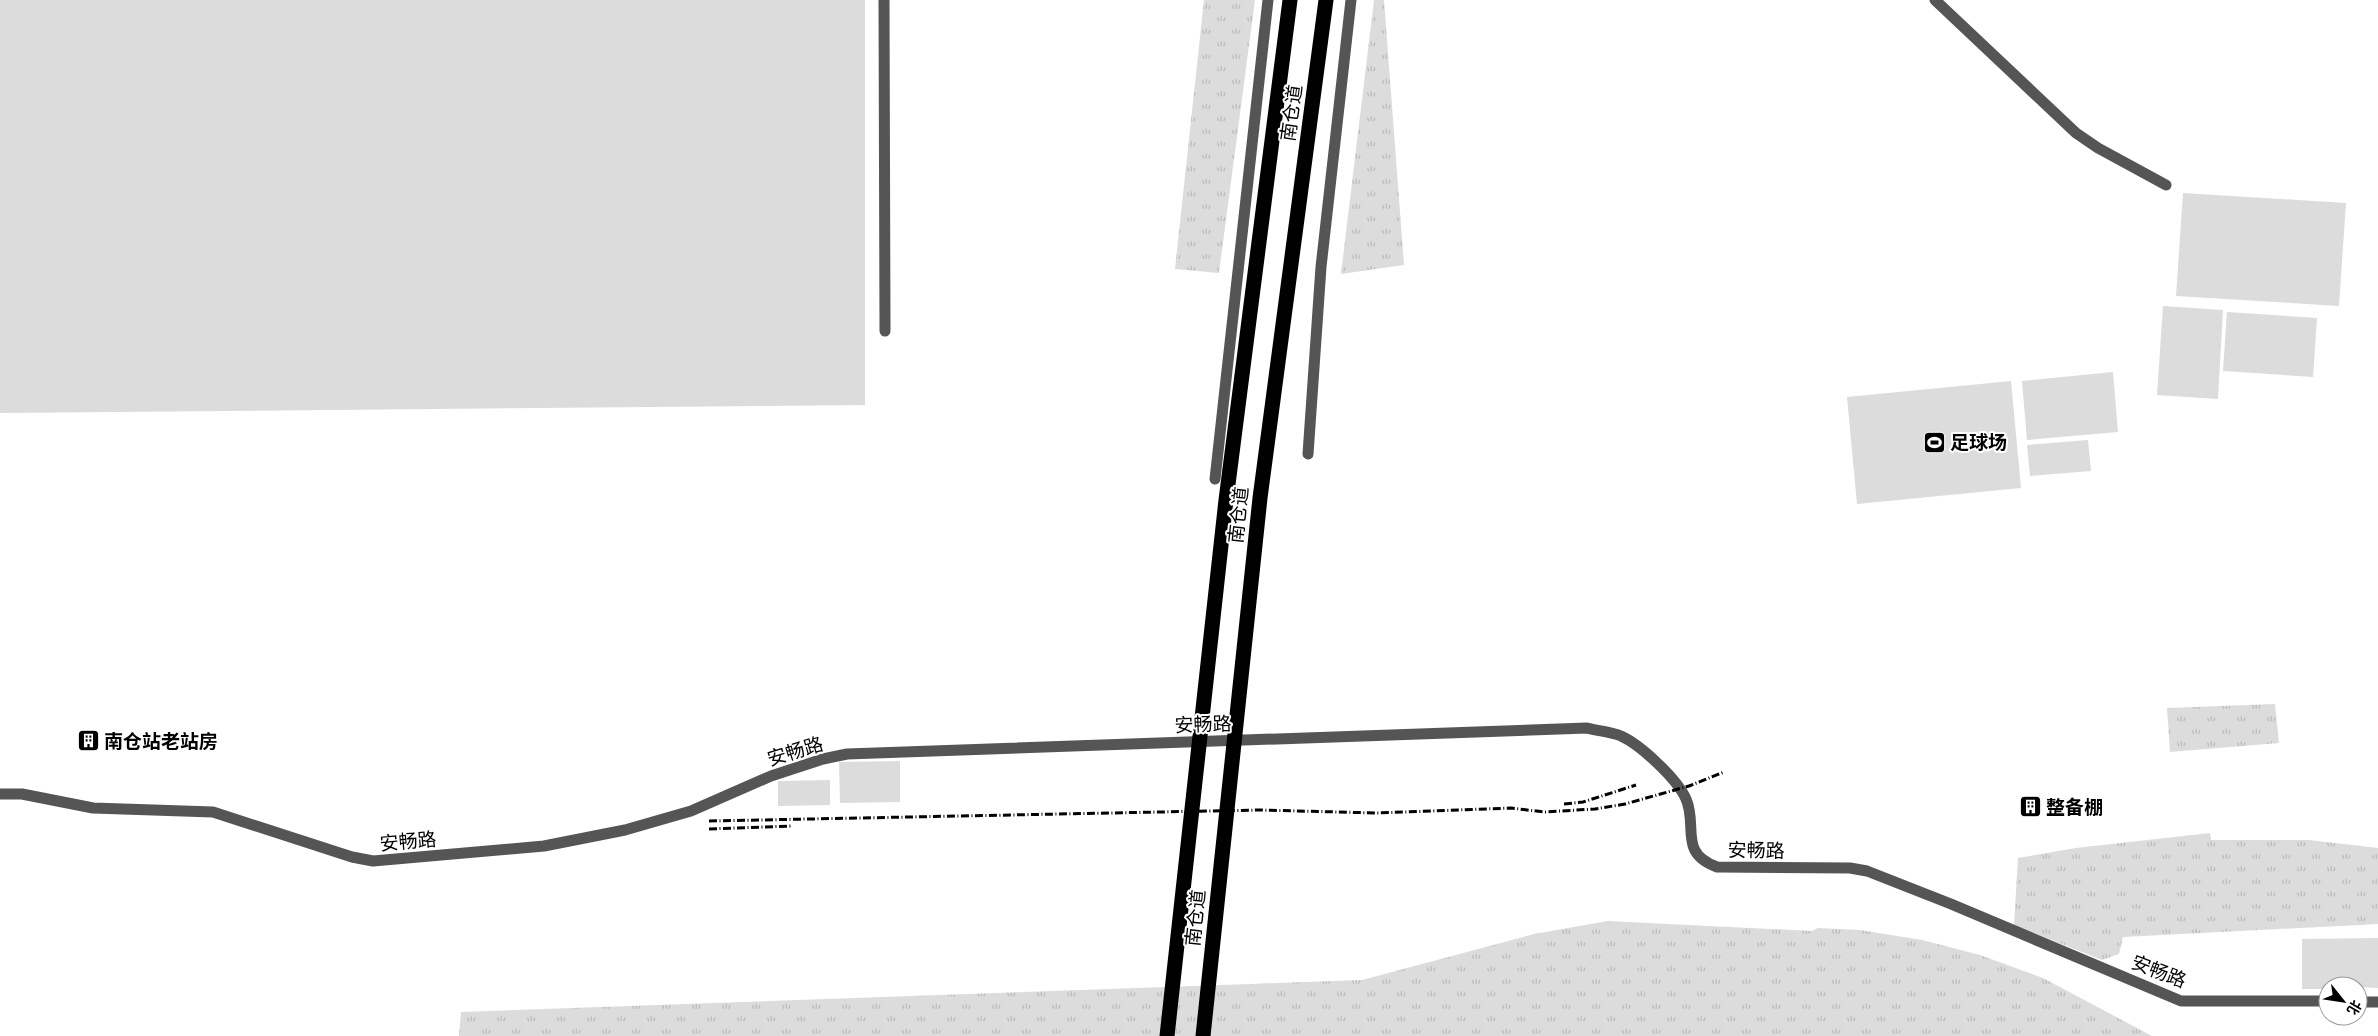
<svg xmlns="http://www.w3.org/2000/svg" width="2378" height="1036" font-family="Karla,'Noto Sans SC',sans-serif">
<style>
.grass{fill:url(#grass-tufts)}
.garden{fill:#dcdcdc}
.lines{fill:none;stroke-linecap:round;stroke-linejoin:round}
.minor{stroke:#555;stroke-width:11}
.highway{stroke:#000;stroke-width:15}
.rail{stroke:#000;stroke-width:3;stroke-dasharray:8 2.5 1 2.5;stroke-linecap:butt}
.labels{text-anchor:middle;stroke-width:4;stroke-linejoin:round;paint-order:stroke}
.street-label{font-size:19px;fill:#000;stroke:#fff}
.poi-label{font-size:19px;font-weight:bold;fill:#000;stroke:#fff;text-anchor:start}
</style>
<defs>
<pattern id="grass-tufts" width="24" height="20" patternUnits="userSpaceOnUse" patternTransform="scale(1.25)"><rect width="24" height="20" fill="#dcdcdc"/><path d="M3 7l-1-3M5 7V3M7 7l1-3M15 17l-1-3M17 17v-4M19 17l1-3" fill="none" stroke="#bbb"/></pattern>
</defs>
<rect width="100%" height="100%" fill="#fff"/>
<g class="grass">
<polygon points="1204,0 1255,0 1219,273 1175,269"/>
<polygon points="1374,0 1384,0 1404,265 1341,274"/>
<polygon points="2275,704 2279,743 2170,752 2167,708"/>
<polygon points="2210,833 2211,840 2309,840 2378,848 2378,924 2123,937 2119,954 2102,960 2014,925 2018,858 2076,848"/>
<polygon points="1608,921 1812,931 1818,928 1860,930 1922,940 1980,955 2043,978 2152,1036 459,1036 461,1012 1362,980 1534,934"/>
</g>
<g class="garden">
<polygon points="0,0 865,0 865,405 0,413"/>
<polygon points="2183,193 2346,203 2339,306 2176,296"/>
<polygon points="2163,306 2223,310 2218,399 2157,395"/>
<polygon points="2227,312 2317,318 2313,377 2223,371"/>
<polygon points="2113,372 2118,432 2027,440 2022,381"/>
<polygon points="2011,381 2021,488 1857,504 1847,397"/>
<polygon points="2088,440 2091,471 2030,476 2027,445"/>
<polygon points="900,761 900,802 840,803 839,762"/>
<polygon points="830,780 830,805 778,806 778,781"/>
<polygon points="2378,938 2378,988 2328,986 2328,989 2302,989 2302,939"/>
</g>
<g class="lines">
<g class="minor">
<polyline points="884,0 885,331"/>
<polyline points="1935,0 2076,133 2098,148 2166,185"/>
<polyline points="1308,454 1321,267 1351,0"/>
<polyline points="1215,479 1268,0"/>
<path d="M0,794h22l71,14 120,4 139,45 21,4 171,-15 81,-16 66,-19 80,-35 52,-17 24,-5 740,-26c11,3 24,4 34,8 20,9 56,43 65,63 12,27 -8,54 31,68l133,1 17,3 84,33 230,97h147"/>
<polyline points="2358,1002 2378,1002"/>
</g>
<g class="highway">
<polyline points="1167,1036 1226,500 1290,0"/>
<polyline points="1203,1036 1260,498 1326,0"/>
</g>
<g class="rail">
<polyline points="1564,804 1583,802 1636,785"/>
<polyline points="709,821 1260,810 1377,813 1511,808 1544,812 1595,809 1625,804 1689,786 1724,772"/>
<polyline points="709,829 791,826"/>
</g>
</g>
<defs>
<symbol id="stadium-square" viewBox="-11 -11 22 22"><rect x="-9" y="-9" width="18" height="18" rx="4" fill="#000" stroke="#fff"/><path d="M0-5a6.5 5 0 1 0 0 10a6.5 5 0 1 0 0-10ZM-3.5-1.8h7v3.6h-7Z" fill="#fff"/></symbol>
<symbol id="building-square" viewBox="-11 -11 22 22"><rect x="-9" y="-9" width="18" height="18" rx="4" fill="#000" stroke="#fff"/><path d="M-4-6H4V6H1V3H-1V6H-4ZM-2.5-4.3h1.7v1.8h-1.7ZM.8-4.3h1.7v1.8H.8ZM-2.5-1h1.7V.8h-1.7ZM.8-1h1.7V.8H.8Z" fill="#fff"/></symbol>
</defs>
<g fill-rule="evenodd">
<use href="#stadium-square" x="1922" y="430" width="25" height="25"/>
<use href="#building-square" x="76" y="728" width="25" height="25"/>
<use href="#building-square" x="2018" y="794" width="25" height="25"/>
</g>
<g class="labels">
<g class="street-label">
<text transform="translate(1291 113) rotate(-82)" y="7">南仓道</text>
<text transform="translate(1238 515) rotate(-84)" y="7">南仓道</text>
<text transform="translate(1203 724) rotate(-2)" y="7">安畅路</text>
<text transform="translate(795 751) rotate(-17)" y="7">安畅路</text>
<text transform="translate(408 841) rotate(-5)" y="7">安畅路</text>
<text transform="translate(1756 850) rotate(1)" y="7">安畅路</text>
<text transform="translate(1195 918) rotate(-84)" y="7">南仓道</text>
<text transform="translate(2159 971) rotate(21)" y="7">安畅路</text>
</g>
<g class="poi-label">
<text x="1950" y="449">足球场</text>
<text x="104" y="748">南仓站老站房</text>
<text x="2046" y="814">整备棚</text>
</g>
</g>
<g transform="translate(2343 1001) rotate(120)"><circle r="24" fill="#ffffff" stroke="#999999"/>
<path d="M0-4L9 19L0 12L-9 19Z" fill="#000000"/>
<text y="-8" font-size="14" font-weight="bold" text-anchor="middle" fill="#000000">北</text>
</g>
</svg>
